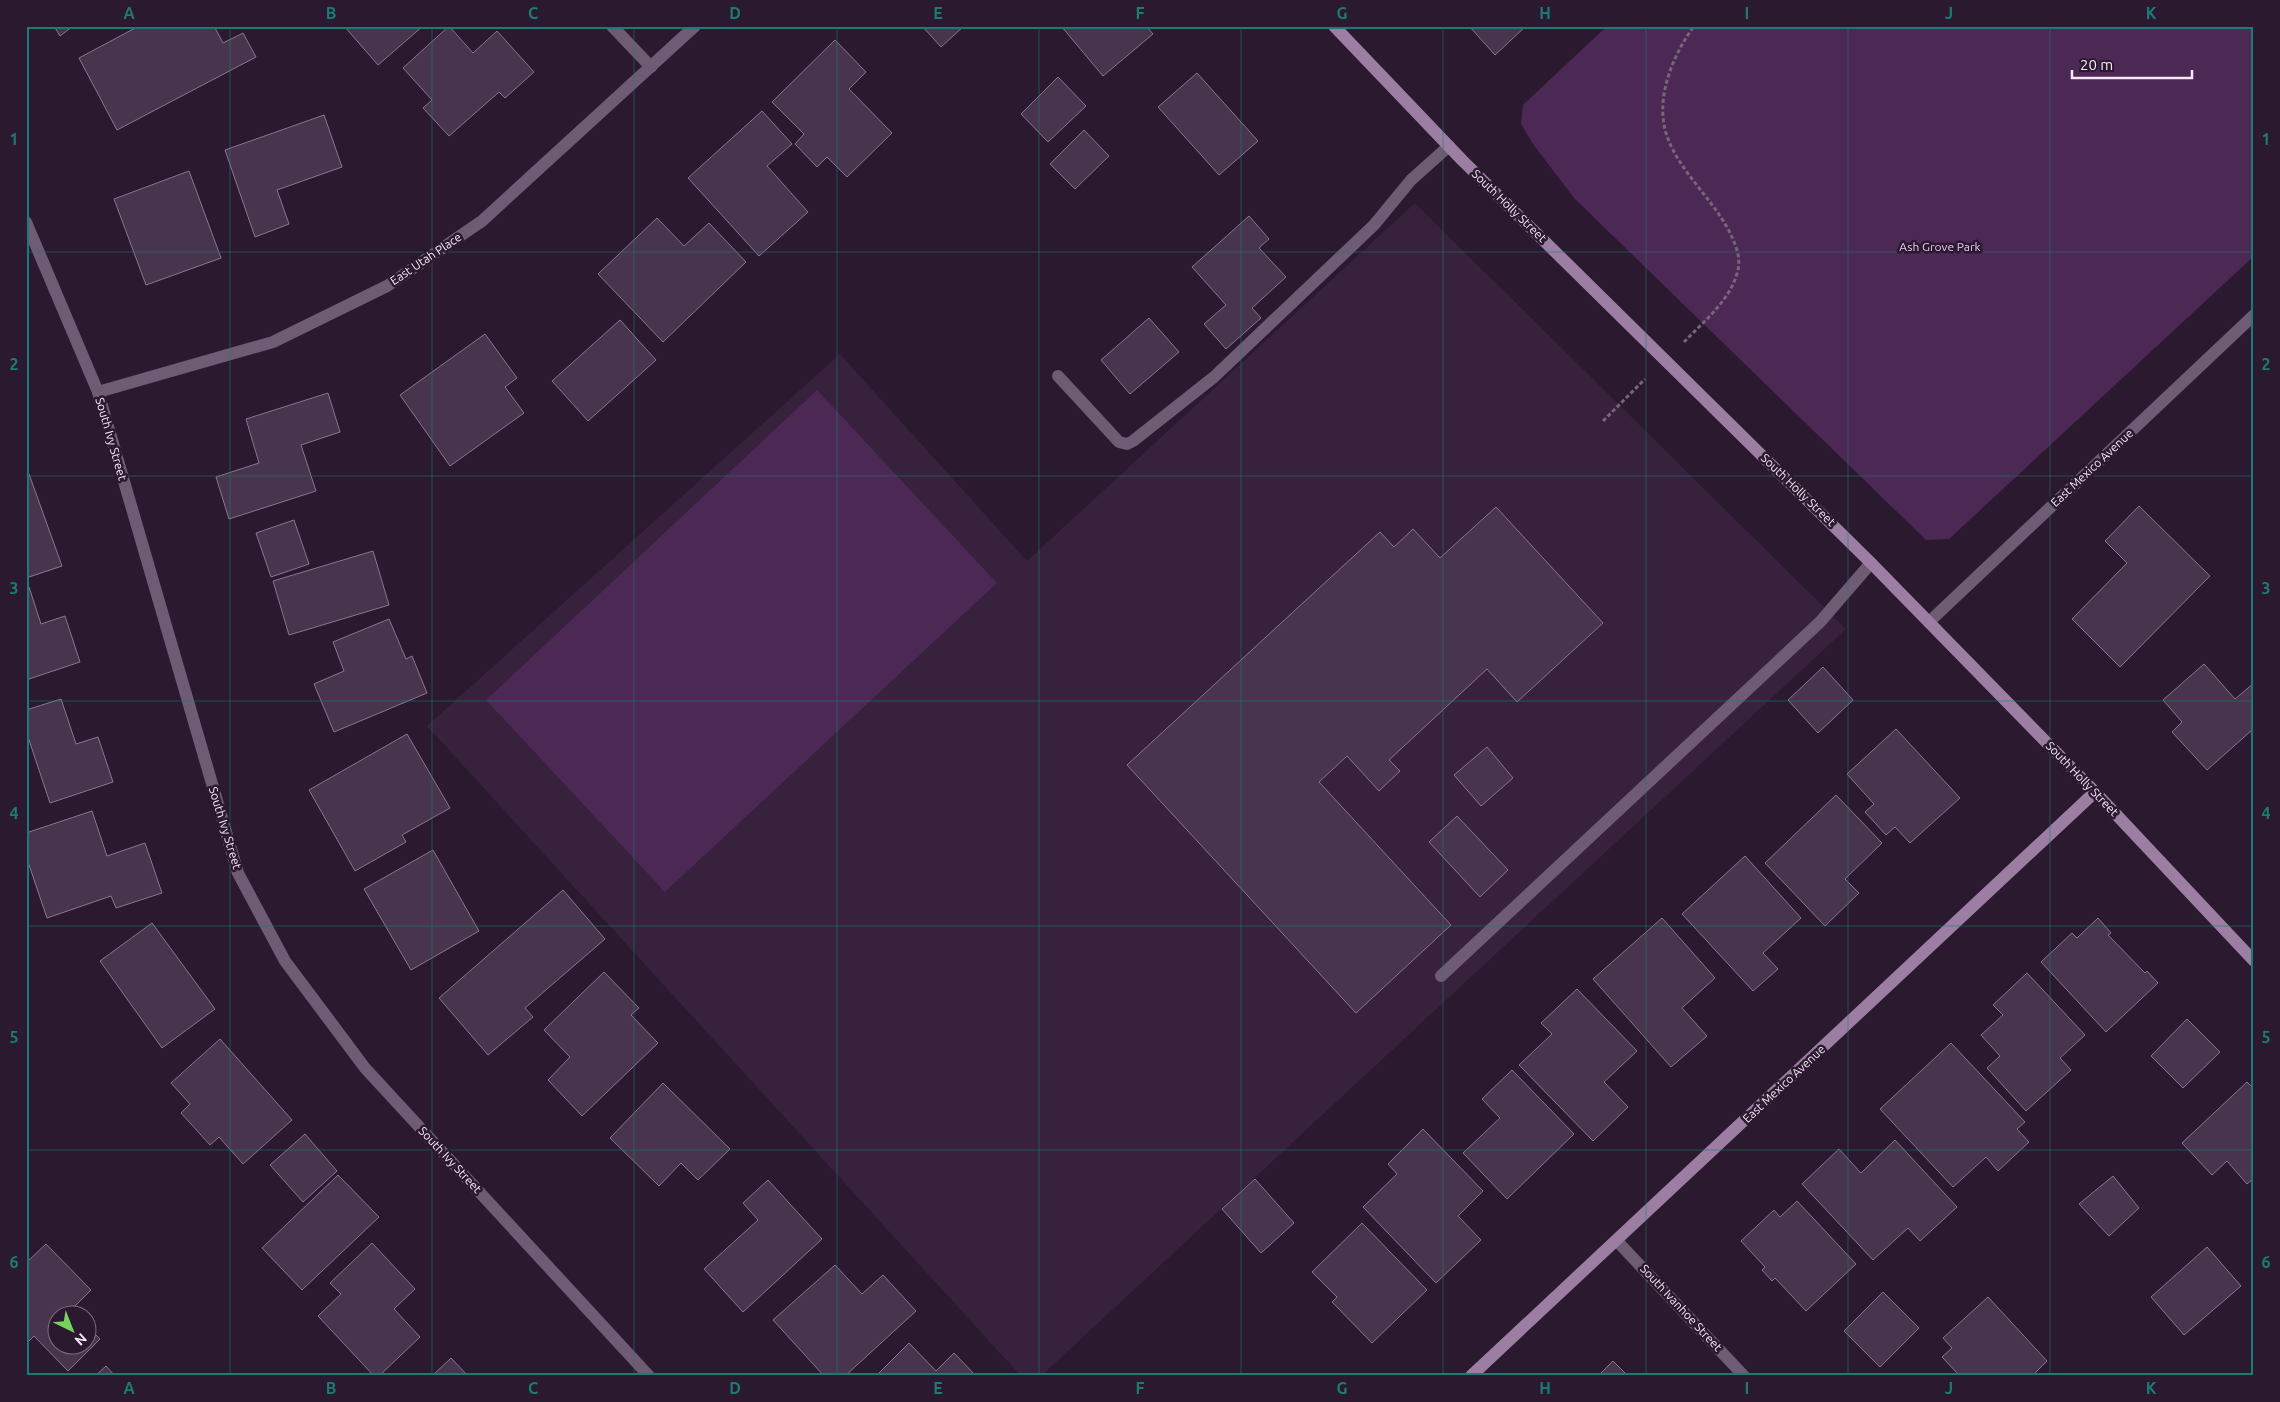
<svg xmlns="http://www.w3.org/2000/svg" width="2280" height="1402" font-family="Ubuntu,sans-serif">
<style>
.built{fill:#37213d}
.green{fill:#4c2855}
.building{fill:#48354d;stroke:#8b7590}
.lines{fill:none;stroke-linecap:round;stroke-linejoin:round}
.path{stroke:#766679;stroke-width:3;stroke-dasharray:4 2.5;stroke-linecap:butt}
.lane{stroke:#6f5c74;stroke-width:12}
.street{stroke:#6f5c74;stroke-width:12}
.secondary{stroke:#9c7ea3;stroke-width:12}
.grid{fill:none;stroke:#1a7c75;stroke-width:1;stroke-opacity:0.55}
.labels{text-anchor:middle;stroke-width:5;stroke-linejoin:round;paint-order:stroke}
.street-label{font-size:12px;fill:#f5e9f8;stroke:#2b192f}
.park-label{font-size:12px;fill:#ecc7f6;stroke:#2b192f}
.neatline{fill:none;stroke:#1a7c75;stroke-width:2}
.grid-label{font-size:16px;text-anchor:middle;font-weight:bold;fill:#1a7c75}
</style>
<rect width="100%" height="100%" fill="#2b192f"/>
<polygon class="built" points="1415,203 1846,629 1041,1376 1021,1376 427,726 840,354 1027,561"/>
<g class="green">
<polygon points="1607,26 2254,26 2254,256 1949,539 1926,540 1574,198 1533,144 1521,124 1523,105"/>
<polygon points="817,390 997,583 665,892 486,700"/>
</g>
<g class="building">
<polygon points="54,26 73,26 60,36"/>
<polygon points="139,26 214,26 223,43 243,33 256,57 117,130 79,58"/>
<polygon points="344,26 423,26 378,65"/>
<polygon points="449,26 473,53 497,31 534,72 505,98 499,92 449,136 423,108 432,100 403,68"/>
<polygon points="922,26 964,26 941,47"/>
<polygon points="1061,26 1146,26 1153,34 1103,76"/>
<polygon points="1469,26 1526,26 1495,55"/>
<polygon points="835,40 866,72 849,89 892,133 847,177 827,157 817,167 795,144 804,134 772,102"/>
<polygon points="1197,73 1258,141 1219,175 1158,107"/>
<polygon points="1058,77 1086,106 1048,142 1021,114"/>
<polygon points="762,111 792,144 767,166 808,212 759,256 688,178"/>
<polygon points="324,115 342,167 277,190 289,224 255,237 225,150"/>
<polygon points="1084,130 1109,156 1075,189 1050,164"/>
<polygon points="189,171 221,258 146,285 114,199"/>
<polygon points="1249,216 1269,239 1259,248 1286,277 1252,308 1261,318 1226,349 1204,324 1226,305 1192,267"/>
<polygon points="657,218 684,246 709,223 746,262 663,342 598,274"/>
<polygon points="1149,318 1179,352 1130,394 1101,360"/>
<polygon points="620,320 656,360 588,421 552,381"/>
<polygon points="485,334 517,378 505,387 524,413 450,466 400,395"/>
<polygon points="328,393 340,432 301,445 316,491 229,519 216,477 259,463 246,419"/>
<polygon points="29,474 62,566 26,578 26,475"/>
<polygon points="2139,506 2210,576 2120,667 2072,619 2127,563 2105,541"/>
<polygon points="1496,507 1603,623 1517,702 1487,669 1389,760 1400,771 1379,791 1347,756 1319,782 1451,925 1356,1013 1127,765 1380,532 1394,547 1413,529 1440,558"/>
<polygon points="294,520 309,564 271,577 256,533"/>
<polygon points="373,551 389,605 289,635 273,581"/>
<polygon points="29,587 41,624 65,616 80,662 26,680 26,588"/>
<polygon points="389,619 406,659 412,656 427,693 334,732 314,684 344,671 333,642"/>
<polygon points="2204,664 2235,699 2254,683 2254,732 2252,730 2207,770 2172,732 2182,722 2163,700"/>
<polygon points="1823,667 1853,700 1818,733 1788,700"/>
<polygon points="61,699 76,744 98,737 113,782 50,803 26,731 26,710"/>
<polygon points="1896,729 1960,798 1910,843 1895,827 1886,835 1865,812 1874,804 1847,774"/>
<polygon points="407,734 450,808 402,835 406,842 355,871 309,790"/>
<polygon points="1487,747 1513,778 1481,806 1454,775"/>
<polygon points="1836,795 1882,843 1845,879 1859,893 1825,926 1765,863"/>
<polygon points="92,811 107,856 145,843 162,893 116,908 111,896 47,918 26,856 26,833"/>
<polygon points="1457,816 1508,870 1480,897 1429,842"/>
<polygon points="433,850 479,931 411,970 364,889"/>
<polygon points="1745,856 1801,918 1763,953 1778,969 1753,991 1682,914"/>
<polygon points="563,890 605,939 525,1008 533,1017 488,1055 439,998"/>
<polygon points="1662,918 1715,978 1682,1008 1707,1036 1671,1067 1593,979"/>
<polygon points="2098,918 2111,933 2108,935 2145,973 2147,971 2158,983 2106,1032 2041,962 2072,933 2077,938"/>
<polygon points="152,923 215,1009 162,1048 100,961"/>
<polygon points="604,972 639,1008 631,1015 658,1043 582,1116 548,1080 570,1057 544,1030"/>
<polygon points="2027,973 2085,1035 2060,1058 2071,1070 2026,1111 1987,1068 2000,1056 1981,1035 2003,1015 1993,1005"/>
<polygon points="1577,989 1637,1051 1604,1082 1628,1107 1593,1141 1519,1065 1552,1034 1541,1023"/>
<polygon points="2187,1019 2220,1052 2183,1088 2151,1056"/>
<polygon points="220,1039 292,1120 243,1164 219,1137 210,1145 181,1113 190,1104 171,1083"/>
<polygon points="1951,1043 2025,1122 2017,1129 2029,1142 1998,1171 1986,1157 1953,1187 1880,1109"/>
<polygon points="1512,1070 1574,1134 1507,1199 1463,1153 1500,1118 1482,1099"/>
<polygon points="2247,1082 2254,1089 2254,1178 2247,1184 2227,1161 2212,1175 2182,1143"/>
<polygon points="663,1083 730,1149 698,1180 681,1163 659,1186 610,1138"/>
<polygon points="1423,1129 1483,1191 1458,1216 1481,1240 1436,1283 1363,1207 1397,1174 1388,1164"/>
<polygon points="305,1134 337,1171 303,1202 270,1165"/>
<polygon points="1895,1140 1957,1207 1920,1241 1908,1228 1873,1260 1802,1184 1839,1149 1861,1173"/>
<polygon points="338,1175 379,1217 302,1290 262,1248"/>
<polygon points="2113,1176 2139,1208 2109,1236 2079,1204"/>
<polygon points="1255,1179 1294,1223 1261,1253 1222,1209"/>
<polygon points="768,1180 822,1239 743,1312 704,1269 758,1220 743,1203"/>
<polygon points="1797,1201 1856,1264 1806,1311 1775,1278 1772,1281 1762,1270 1765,1267 1741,1241 1774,1210 1780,1217"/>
<polygon points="1362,1223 1427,1290 1372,1343 1332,1302 1337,1297 1312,1272"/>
<polygon points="372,1243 415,1289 394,1309 420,1337 379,1376 374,1376 318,1316 341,1294 330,1283"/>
<polygon points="46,1244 91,1290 71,1310 76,1314 58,1314 58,1344 88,1344 88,1327 100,1339 68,1371 34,1336 26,1344 26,1263"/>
<polygon points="2207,1247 2241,1286 2184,1335 2151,1297"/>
<polygon points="835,1265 862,1294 883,1275 916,1311 845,1376 824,1376 773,1320"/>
<polygon points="1883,1292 1919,1328 1880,1367 1844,1331"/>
<polygon points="1988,1297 2047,1361 2032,1376 1956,1376 1958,1374 1942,1357 1952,1348 1943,1338"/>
<polygon points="909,1343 936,1371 954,1353 976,1376 876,1376"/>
<polygon points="451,1358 468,1376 432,1376"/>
<polygon points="1613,1361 1628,1376 1598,1376"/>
<polygon points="106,1366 115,1376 95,1376"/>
</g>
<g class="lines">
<g class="path">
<path d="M1684,342c20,-21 47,-42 54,-72 3,-14 -3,-27 -9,-39 -17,-33 -50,-60 -62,-95 -13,-37 6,-81 27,-110"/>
<polyline points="1603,421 1645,379"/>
</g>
<g class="lane">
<polyline points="1058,376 1119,442 1127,444 1133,441 1214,377 1374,225 1411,180 1449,146"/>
<polyline points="1441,976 1820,622 1871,563"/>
</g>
<g class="street">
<polyline points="612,26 651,67"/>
<polyline points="26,222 98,392 238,873 285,961 365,1068 649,1376"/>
<polyline points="98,392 273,342 387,286 482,221 695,26"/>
<polyline points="1929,622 2254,315"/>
<polyline points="1617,1241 1744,1376"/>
</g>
<g class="secondary">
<polyline points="1334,26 1462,160 1871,563 2095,792 2254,961"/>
<polyline points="1471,1376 2095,792"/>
</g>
</g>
<path class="grid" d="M230,26v1350M432,26v1350M634,26v1350M837,26v1350M1039,26v1350M1241,26v1350M1443,26v1350M1646,26v1350M1848,26v1350M2050,26v1350M26,252h2228M26,476h2228M26,701h2228M26,926h2228M26,1150h2228"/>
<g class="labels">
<g class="street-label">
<text transform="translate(1509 206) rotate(44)" y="4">South Holly Street</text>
<text transform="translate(426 259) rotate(-34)" y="4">East Utah Place</text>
<text transform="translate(111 439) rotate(74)" y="4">South Ivy Street</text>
<text transform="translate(2092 468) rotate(-43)" y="4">East Mexico Avenue</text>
<text transform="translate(1798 490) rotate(44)" y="4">South Holly Street</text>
<text transform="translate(2082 779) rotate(46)" y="4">South Holly Street</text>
<text transform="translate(225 828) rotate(73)" y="4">South Ivy Street</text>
<text transform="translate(1784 1084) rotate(-43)" y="4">East Mexico Avenue</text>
<text transform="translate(450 1160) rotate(47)" y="4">South Ivy Street</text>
<text transform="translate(1681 1308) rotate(47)" y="4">South Ivanhoe Street</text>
</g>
<g class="park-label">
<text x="1940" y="251">Ash Grove Park</text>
</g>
</g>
<rect width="2280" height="1402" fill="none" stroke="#2b192f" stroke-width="55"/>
<g transform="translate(72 1330) rotate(137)"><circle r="24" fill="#2b192f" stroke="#7c6c7f"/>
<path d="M0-4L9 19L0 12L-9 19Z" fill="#75d25b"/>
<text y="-8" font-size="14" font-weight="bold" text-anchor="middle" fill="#f5e9f8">N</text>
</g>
<path d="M2072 70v8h120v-8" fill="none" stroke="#f5e9f8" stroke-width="2.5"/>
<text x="2080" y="70" font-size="15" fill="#f5e9f8" stroke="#2b192f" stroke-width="4" paint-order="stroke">20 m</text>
<rect x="28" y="28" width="2224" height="1346" class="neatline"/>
<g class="grid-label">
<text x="129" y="19">A</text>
<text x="331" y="19">B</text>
<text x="533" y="19">C</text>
<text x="735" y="19">D</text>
<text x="938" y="19">E</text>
<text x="1140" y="19">F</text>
<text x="1342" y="19">G</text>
<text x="1545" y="19">H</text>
<text x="1747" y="19">I</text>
<text x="1949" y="19">J</text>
<text x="2151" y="19">K</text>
<text x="14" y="145">1</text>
<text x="2266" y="145">1</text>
<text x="14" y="370">2</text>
<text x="2266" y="370">2</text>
<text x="14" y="594">3</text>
<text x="2266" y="594">3</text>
<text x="14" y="819">4</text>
<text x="2266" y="819">4</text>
<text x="14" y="1043">5</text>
<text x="2266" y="1043">5</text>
<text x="14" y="1268">6</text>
<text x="2266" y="1268">6</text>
<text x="129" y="1394">A</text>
<text x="331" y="1394">B</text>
<text x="533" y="1394">C</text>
<text x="735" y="1394">D</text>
<text x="938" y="1394">E</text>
<text x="1140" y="1394">F</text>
<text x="1342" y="1394">G</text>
<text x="1545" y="1394">H</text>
<text x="1747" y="1394">I</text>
<text x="1949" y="1394">J</text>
<text x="2151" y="1394">K</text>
</g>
</svg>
